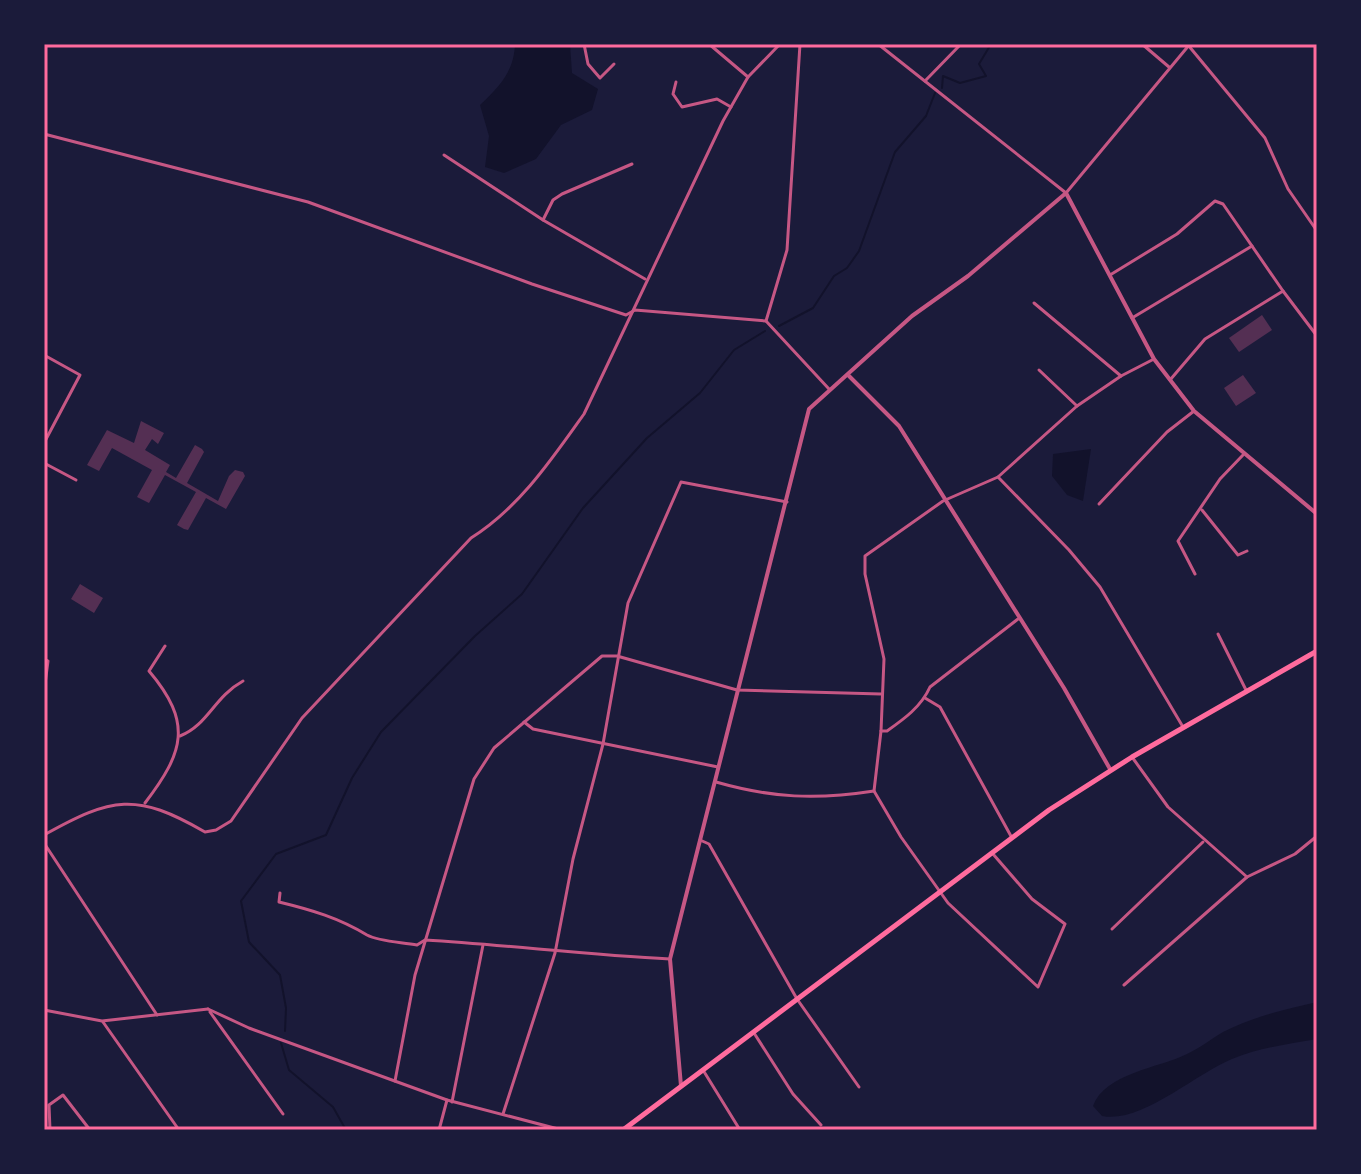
<svg xmlns="http://www.w3.org/2000/svg" width="1361" height="1174" font-family="Merriweather,serif">
<style>
.water{fill:#12122b}
.lines{fill:none;stroke-linecap:round;stroke-linejoin:round}
.stream{stroke:#12122b;stroke-width:2}
.building{fill:#542f53}
.minor{stroke:#c65784;stroke-width:3}
.tertiary{stroke:#c65784;stroke-width:4}
.secondary{stroke:#ff6b9d;stroke-width:5}
.neatline{fill:none;stroke:#ff6b9d;stroke-width:3}
</style>
<rect width="100%" height="100%" fill="#1b1b3a"/>
<g class="water">
<path d="M515,44h55l2,29 26,16 -6,21 -31,15 -25,34 -32,14 -19,-6 4,-31 -9,-31c19,-18 34,-33 35,-61z"/>
<polygon points="1091,449 1083,501 1067,495 1052,476 1053,454"/>
<path d="M1317,1002v37c-29,5 -58,9 -85,20 -37,15 -91,65 -130,57l-9,-10c12,-33 66,-38 94,-52 13,-6 24,-15 36,-22 29,-15 63,-23 94,-30z"/>
</g>
<g class="lines">
<g class="stream">
<polyline points="942,88 943,76 960,83 986,76 979,64 991,44"/>
<polyline points="779,326 813,308 834,276 847,268 859,251 895,152 926,116 935,93"/>
<polyline points="285,1031 286,1008 280,975 249,942 241,901 276,854 326,835 352,778 381,732 475,636 522,594 583,508 647,438 700,393 734,350 765,331"/>
<polyline points="281,1043 289,1070 333,1107 346,1130"/>
</g>
</g>
<g class="building">
<polygon points="1262,315 1272,330 1239,352 1229,338"/>
<polygon points="1243,375 1256,393 1236,406 1224,388"/>
<polygon points="141,421 164,433 158,444 152,439 145,450 170,465 166,472 176,478 195,445 202,449 204,452 187,483 218,501 229,476 235,470 243,472 245,476 226,509 206,498 188,530 184,529 177,525 196,492 165,475 149,503 137,497 152,470 112,448 99,471 87,465 107,430 134,443"/>
<polygon points="80,584 103,598 94,613 71,599"/>
</g>
<g class="lines">
<g class="minor">
<polyline points="584,44 588,64 600,78 614,64"/>
<polyline points="709,44 748,77"/>
<polyline points="878,44 1066,193 1190,44"/>
<polyline points="1142,44 1169,67"/>
<polyline points="1188,45 1265,138 1288,189 1317,231"/>
<polyline points="925,81 961,44"/>
<polyline points="676,82 673,94 682,107 717,99 731,107"/>
<polyline points="44,134 308,202 532,284 626,315 635,310 766,321 829,389"/>
<polyline points="444,155 543,220 645,279"/>
<polyline points="543,220 553,200 562,194 632,164"/>
<polyline points="1110,275 1177,234 1215,201 1223,204 1283,291"/>
<polyline points="1034,303 1121,376"/>
<polyline points="1132,318 1252,246"/>
<polyline points="766,321 787,250 800,44"/>
<polyline points="44,355 80,375 44,443"/>
<polyline points="1039,370 1077,406"/>
<polyline points="1170,380 1205,339 1283,291 1317,336"/>
<polyline points="44,463 76,480"/>
<polyline points="998,477 1069,550 1100,587 1183,727"/>
<polyline points="1099,504 1167,432 1194,411"/>
<polyline points="1202,510 1238,555 1247,551"/>
<polyline points="1195,574 1178,541 1220,479 1243,455"/>
<polyline points="1218,634 1246,690"/>
<polyline points="44,659 48,661 44,692"/>
<polyline points="925,698 940,707 1012,838"/>
<polyline points="524,722 533,729 718,767"/>
<path d="M881,731h6c17,-12 34,-24 43,-44l88,-68"/>
<path d="M180,736c28,-11 34,-39 63,-55"/>
<polyline points="1132,757 1168,807 1247,877"/>
<path d="M716,782c56,16 100,18 158,9"/>
<path d="M145,803c39,-51 48,-80 4,-132l16,-25"/>
<path d="M44,835c68,-38 92,-43 161,-3l11,-2 15,-9 71,-103 169,-180c48,-30 81,-79 113,-124l139,-293 25,-44 32,-33"/>
<polyline points="700,840 709,844 797,999 859,1087"/>
<polyline points="44,843 157,1015"/>
<polyline points="993,854 1032,899 1065,924 1038,987 948,903 901,837 874,791 881,731 884,659 865,574 865,556 943,501 998,477 1077,406 1121,376 1154,359"/>
<path d="M280,893l-1,9c33,8 60,16 88,33 13,7 36,7 50,10l8,-5c83,5 163,15 245,19"/>
<polyline points="1112,929 1203,842"/>
<polyline points="1124,985 1247,877 1295,854 1317,836"/>
<polyline points="208,1009 249,1028 447,1100 562,1130"/>
<polyline points="44,1010 102,1021 208,1009"/>
<polyline points="210,1012 283,1114"/>
<polyline points="103,1022 179,1130"/>
<polyline points="754,1033 793,1094 821,1125"/>
<polyline points="703,1070 740,1130"/>
<polyline points="395,1081 415,975 474,779 494,748 602,656 617,656 737,690 881,694"/>
<polyline points="452,1102 483,945"/>
<polyline points="503,1114 555,953 573,859 603,744 628,603 681,482 787,502"/>
<polyline points="50,1130 49,1105 63,1095 90,1130"/>
<polyline points="439,1130 447,1100"/>
</g>
<g class="tertiary">
<polyline points="849,376 899,426 1064,688 1110,769"/>
<polyline points="681,1086 670,959 809,409 912,316 968,276 1066,193 1154,359 1194,411 1317,514"/>
</g>
<polyline class="secondary" points="623,1130 1049,810 1132,757 1317,651"/>
</g>
<rect width="1361" height="1174" fill="none" stroke="#1b1b3a" stroke-width="92"/>
<rect x="46" y="46" width="1269" height="1082" class="neatline"/>
</svg>
